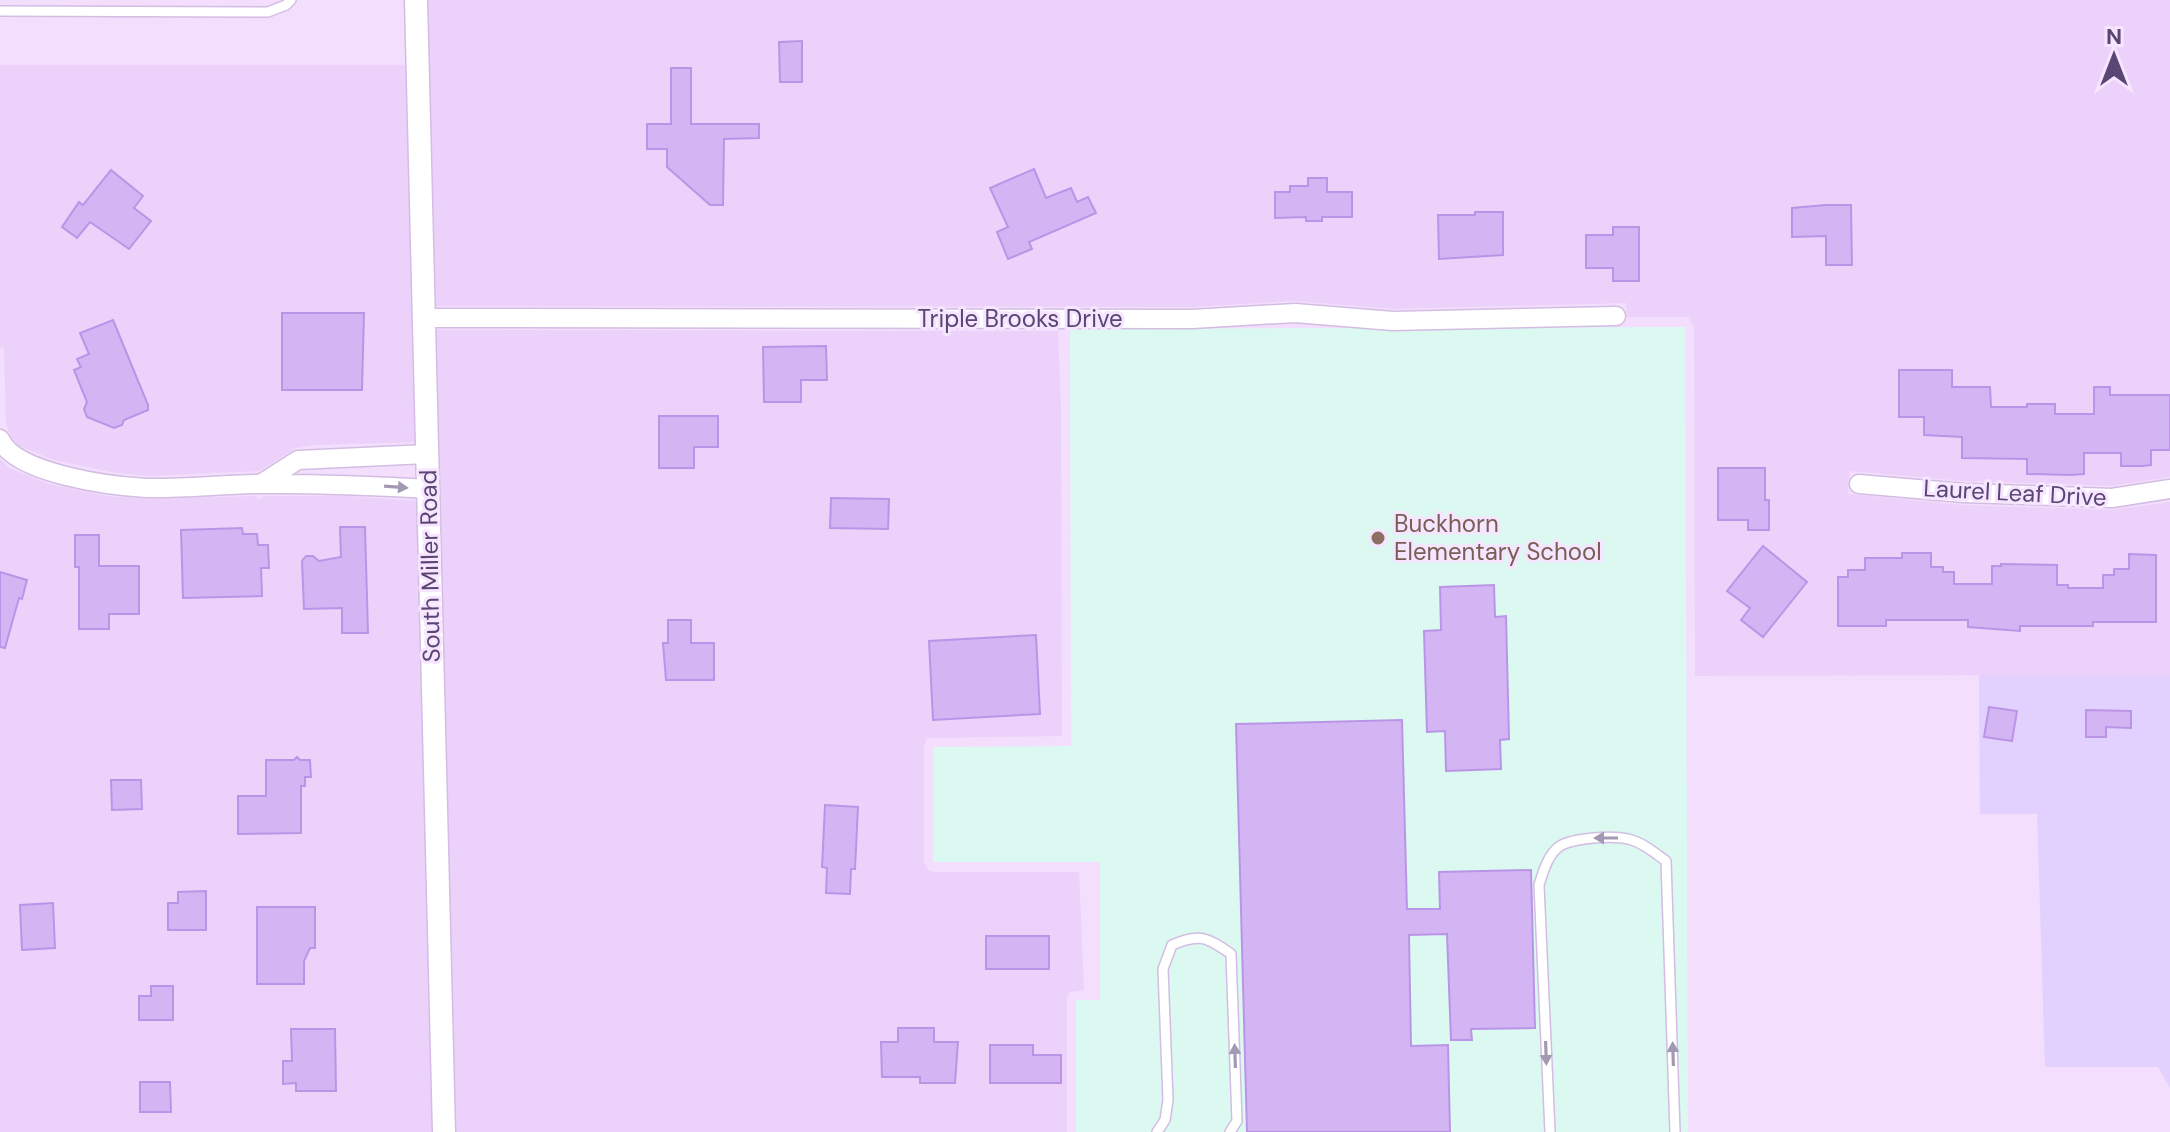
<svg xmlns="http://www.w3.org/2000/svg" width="2170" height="1132" font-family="'DM Sans',sans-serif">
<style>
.residential{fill:#ecd2fa}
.commercial{fill:#e2d1fe}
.education{fill:#dbf9f0}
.building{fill:#d3b5f3;stroke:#ba95e7;stroke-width:2}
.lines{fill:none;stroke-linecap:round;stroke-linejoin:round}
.service-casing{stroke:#d3bde3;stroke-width:12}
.minor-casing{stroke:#d3bde3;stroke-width:21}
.tertiary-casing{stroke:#d3bde3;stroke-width:25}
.service{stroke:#fff;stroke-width:9}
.minor{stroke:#fff;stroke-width:18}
.tertiary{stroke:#fff;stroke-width:22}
.oneway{fill:#a499b3}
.education-dot{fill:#8d6e63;stroke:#f7e5ff;stroke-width:3}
.labels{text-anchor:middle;stroke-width:6;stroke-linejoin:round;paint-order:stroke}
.street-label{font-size:24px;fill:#5a4674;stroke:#f7e5ff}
.education-label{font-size:24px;fill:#785e54;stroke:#f7e5ff;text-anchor:start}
</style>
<rect width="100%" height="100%" fill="#f3defd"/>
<g class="residential">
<polygon points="427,0 2170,0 2170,477 2111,486 1964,481 1850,471 1848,494 1963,505 2111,510 2170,502 2170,675 1695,676 1694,327 1688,317 1627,317 1626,303 1393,309 1295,301 1192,307 434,306"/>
<polygon points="0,65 407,65 416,442 315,445 296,448 259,471 147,476 110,472 54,460 19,446 11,437 6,424 4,348 0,347"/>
<polygon points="435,330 1061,331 1058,332 1061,408 1062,736 927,738 924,747 924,862 928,870 933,872 1079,872 1084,990 1070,992 1067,997 1067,1132 455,1132"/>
<polygon points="0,459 9,468 49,484 107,496 146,499 256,496 258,500 265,496 346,496 417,501 433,1132 0,1132"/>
</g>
<polygon class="commercial" points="1979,675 2170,675 2170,1088 2158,1067 2045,1067 2037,814 1980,814"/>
<polygon class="education" points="1685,327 1688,1132 1076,1132 1076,1000 1100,1000 1100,862 933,862 933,747 1071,746 1070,329"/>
<g class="building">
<polygon points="802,41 802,82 780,82 779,42"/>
<polygon points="671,68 691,68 691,124 759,124 759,138 724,139 723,205 710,205 667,167 667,149 647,149 647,124 671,124"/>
<polygon points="1034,169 1046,198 1071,188 1077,202 1088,197 1096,213 1029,242 1032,249 1008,259 997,232 1008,227 990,188"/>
<polygon points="111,170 143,196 134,208 151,221 129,249 90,222 77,238 62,227 79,202 83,205"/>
<polygon points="1308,178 1327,178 1327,192 1352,192 1352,217 1322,217 1322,221 1306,221 1306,217 1275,218 1275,192 1290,192 1290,186 1308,186"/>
<polygon points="1826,205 1851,205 1852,265 1826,265 1826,236 1792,237 1792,208"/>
<polygon points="1475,212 1503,212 1503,255 1439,259 1438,215 1475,215"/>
<polygon points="1613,227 1639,227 1639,281 1613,281 1613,268 1586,268 1586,235 1613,235"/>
<polygon points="282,313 364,313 362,390 282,390"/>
<polygon points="113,320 148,405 148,410 124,420 122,425 114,428 87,417 84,409 87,402 74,370 81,367 77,359 89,354 80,333"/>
<polygon points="826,346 827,380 801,380 801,402 764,402 763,347"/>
<polygon points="1899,370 1952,370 1952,387 1990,387 1991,407 2027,407 2027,404 2055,404 2055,414 2094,414 2094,387 2110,387 2110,395 2170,395 2170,450 2151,450 2151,465 2142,466 2121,466 2121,453 2084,453 2084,474 2071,475 2027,474 2027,459 1962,458 1962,437 1924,435 1924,417 1899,417"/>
<polygon points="659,416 718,416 718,447 694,447 694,468 659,468"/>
<polygon points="1718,468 1765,468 1765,500 1769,500 1769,530 1748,530 1748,520 1718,520"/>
<polygon points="831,498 889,499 888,529 830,528"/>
<polygon points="340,527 365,527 368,633 342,633 342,608 304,609 302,561 306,556 313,556 319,561 341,557"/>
<polygon points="242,528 243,534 257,534 258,545 268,545 269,568 261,568 262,596 183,598 181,530"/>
<polygon points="75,535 99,535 99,566 139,566 139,614 109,614 109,629 79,629 79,567 75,567"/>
<polygon points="1763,546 1807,582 1763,637 1741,620 1750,608 1727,591"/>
<polygon points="1902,553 1931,553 1931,567 1943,567 1943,572 1954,572 1954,584 1992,584 1992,566 2001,566 2001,564 2057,565 2057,585 2068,585 2068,588 2103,588 2103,575 2114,575 2114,569 2129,569 2129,554 2156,555 2156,622 2093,622 2093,626 2020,626 2020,631 1968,627 1968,620 1886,620 1886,626 1838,626 1838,577 1848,577 1848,570 1865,570 1865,558 1902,558"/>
<polygon points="0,572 27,580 22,599 19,598 5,648 0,647"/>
<polygon points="1494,585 1495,617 1506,616 1509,739 1500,740 1501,769 1446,771 1445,731 1427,732 1424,631 1441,630 1440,587"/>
<polygon points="668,620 691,620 691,643 714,643 714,680 666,680 663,643 668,643"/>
<polygon points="1036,635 1040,714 933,720 929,641"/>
<polygon points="1989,707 2017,711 2012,741 1984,737"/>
<polygon points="2086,710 2131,711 2131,728 2106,727 2106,737 2086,737"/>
<polygon points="1402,720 1407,909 1440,909 1439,872 1531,870 1535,1028 1471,1029 1472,1040 1451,1040 1447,934 1409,935 1411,1046 1448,1045 1450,1132 1247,1132 1236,724"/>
<polygon points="297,757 300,760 310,760 311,777 305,777 305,786 301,786 301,833 238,834 238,796 266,796 266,760 294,760"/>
<polygon points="111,780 141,780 142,809 112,810"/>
<polygon points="825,805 858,807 855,869 851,869 850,894 826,893 827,868 822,867"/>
<polygon points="206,891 206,930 168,930 168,903 178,903 178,892"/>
<polygon points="53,903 55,948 22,950 20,905"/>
<polygon points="257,907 315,907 315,948 310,948 304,961 304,984 257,984"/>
<rect x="986" y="936" width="63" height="33"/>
<polygon points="151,986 173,986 173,1020 139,1020 139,996 151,996"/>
<polygon points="898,1028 934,1028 934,1042 958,1042 955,1083 920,1083 920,1077 882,1077 881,1042 898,1042"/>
<polygon points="291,1029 335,1029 336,1091 296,1091 296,1083 283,1084 283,1061 292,1061"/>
<polygon points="990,1045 1033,1045 1033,1055 1061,1055 1061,1083 990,1083"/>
<polygon points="140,1082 170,1082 171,1112 140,1112"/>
</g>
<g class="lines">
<defs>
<g id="service">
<polyline points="0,11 268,12 286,5 291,0"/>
<path d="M1157,1132l8,-12 3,-20 -5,-131 9,-24c27,-12 35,-8 59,9l6,167 -7,11"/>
<path d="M1550,1132l-11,-247c4,-13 9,-31 21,-39 13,-8 53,-11 68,-7 14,3 27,14 38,22l9,271"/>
</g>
<g id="minor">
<polyline points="424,318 1192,319 1295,313 1393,321 1616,316"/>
<path d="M0,439c15,35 111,47 146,49 43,1 86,-5 129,-4 51,0 102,2 153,5"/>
<polyline points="262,483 298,460 427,454"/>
<polyline points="1859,484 1964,493 2112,498 2170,489"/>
</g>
<polyline id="tertiary" points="416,0 444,1132"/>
</defs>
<use href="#service" class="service-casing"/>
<use href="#minor" class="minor-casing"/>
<use href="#tertiary" class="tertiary-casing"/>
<use href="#service" class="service"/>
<use href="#minor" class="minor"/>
<use href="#tertiary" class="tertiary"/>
</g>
<defs><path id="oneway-solid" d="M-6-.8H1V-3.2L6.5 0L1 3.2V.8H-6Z" transform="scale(2)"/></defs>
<g class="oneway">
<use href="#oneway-solid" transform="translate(396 487) rotate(4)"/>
<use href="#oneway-solid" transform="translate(1606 838) rotate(180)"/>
<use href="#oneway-solid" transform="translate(1546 1053) rotate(88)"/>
<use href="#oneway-solid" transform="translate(1673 1054) rotate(-92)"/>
<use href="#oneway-solid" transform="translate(1235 1056) rotate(-92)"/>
</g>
<circle class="education-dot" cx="1378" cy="538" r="8"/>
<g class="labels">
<g class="street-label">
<text x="1020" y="327">Triple Brooks Drive</text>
<text transform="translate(2015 493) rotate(3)" y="8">Laurel Leaf Drive</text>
<text transform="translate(430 566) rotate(-91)" y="8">South Miller Road</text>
</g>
<g class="education-label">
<text x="1394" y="532">Buckhorn<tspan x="1394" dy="28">Elementary School</tspan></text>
</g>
</g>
<g transform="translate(2114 56)" stroke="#f7e5ff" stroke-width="6" paint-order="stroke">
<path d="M0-6L14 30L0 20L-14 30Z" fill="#5a4674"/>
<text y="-12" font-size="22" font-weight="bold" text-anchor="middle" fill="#5a4674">N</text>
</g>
</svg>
